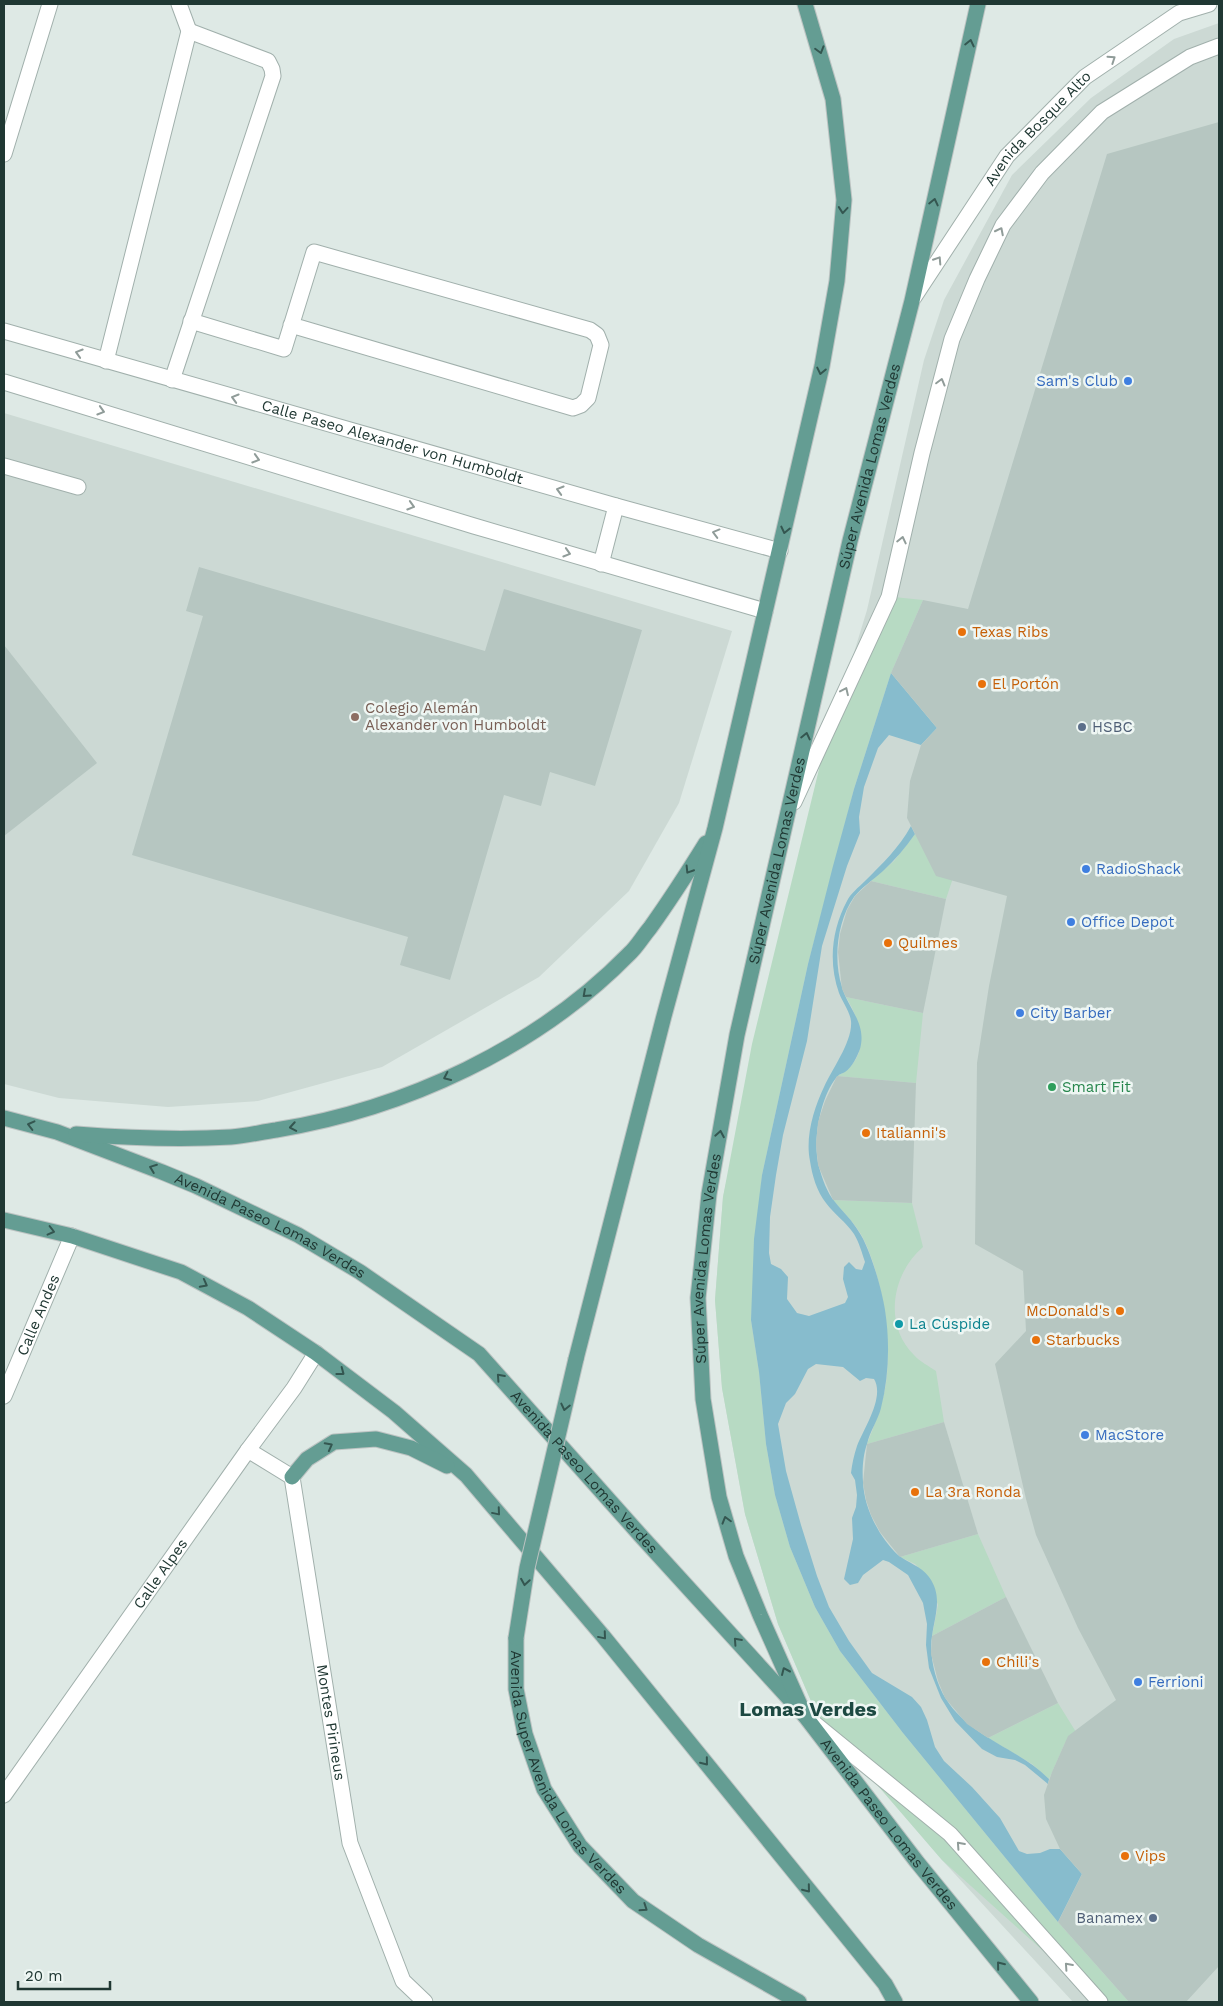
<svg xmlns="http://www.w3.org/2000/svg" width="1223" height="2006" font-family="'Work Sans',sans-serif">
<style>
.built{fill:#ccd9d4}
.green{fill:#b7dac3}
.water{fill:#87bccd}
.building{fill:#b6c6c1}
.lines{fill:none;stroke-linecap:round;stroke-linejoin:round}
.minor-casing{stroke:#a1b0ac;stroke-width:17}
.major-casing{stroke:#bcc3c2;stroke-width:17}
.minor{stroke:#fff;stroke-width:15}
.major{stroke:#649d93;stroke-width:15}
.major-bridge-casing{stroke:#bcc3c2;stroke-width:17;stroke-linecap:butt}
.major-bridge{stroke:#649d93;stroke-width:15}
.oneway{stroke:#345650}
.oneway2{stroke:#909c99}
.shop-dot{fill:#3f7fe0;stroke:#eef6f3;stroke-width:2}
.food-dot{fill:#e8710a;stroke:#eef6f3;stroke-width:2}
.education-dot{fill:#8d6e63;stroke:#eef6f3;stroke-width:2}
.service-dot{fill:#5c6f8a;stroke:#eef6f3;stroke-width:2}
.leisure-dot{fill:#2e9e5b;stroke:#eef6f3;stroke-width:2}
.culture-dot{fill:#0f9aa8;stroke:#eef6f3;stroke-width:2}
.labels{text-anchor:middle;stroke-width:5;stroke-linejoin:round;paint-order:stroke}
.street-label{font-size:15px;fill:#203833;stroke:#eef6f3}
.shop-label{font-size:15px;fill:#366cbe;stroke:#eef6f3;text-anchor:start}
.food-label{font-size:15px;fill:#c56008;stroke:#eef6f3;text-anchor:start}
.education-label{font-size:15px;fill:#785e54;stroke:#eef6f3;text-anchor:start}
.service-label{font-size:15px;fill:#4e5e75;stroke:#eef6f3;text-anchor:start}
.leisure-label{font-size:15px;fill:#27864d;stroke:#eef6f3;text-anchor:start}
.culture-label{font-size:15px;fill:#0d838f;stroke:#eef6f3;text-anchor:start}
.district-label{font-size:20px;font-weight:bold;fill:#1d4942;stroke:#eef6f3}
</style>
<rect width="100%" height="100%" fill="#dee9e5"/>
<g class="built">
<polygon points="1219,23 1219,2002 1073,2002 942,1860 817,1715 778,1624 745,1514 722,1388 715,1300 723,1197 822,757 867,610 924,360 944,300 1012,175 1091,98 1174,39"/>
<polygon points="4,413 732,631 679,803 629,891 539,977 382,1067 258,1101 168,1107 59,1098 4,1084"/>
</g>
<g class="green">
<polygon points="894,597 923,600 891,673 854,789 808,964 762,1175 751,1320 759,1372 766,1444 775,1495 790,1547 815,1607 840,1651 903,1733 1058,1922 1129,2002 1100,2002 942,1860 817,1715 778,1624 745,1514 722,1388 715,1300 723,1197 752,1044 822,757"/>
<polygon points="915,834 953,878 946,899 871,881 894,861"/>
<path d="M846,997l77,16 -7,70 -79,-7c34,-17 26,-51 9,-79z"/>
<path d="M833,1200l79,3 11,44c-31,26 -40,78 -9,108 6,7 15,11 22,16l8,51 -77,22c7,-18 14,-35 18,-55 8,-43 -2,-113 -23,-153 -7,-13 -20,-25 -29,-36z"/>
<polygon points="978,1534 1006,1597 932,1636 938,1605 928,1577 915,1564 900,1557"/>
<polygon points="1058,1703 1076,1732 1065,1743 1049,1779 1032,1764 988,1738"/>
</g>
<path class="water" d="M891,673l46,55 -16,17 -32,-10 -11,13 -14,39 -5,30 1,16 -13,33 -25,80 -15,95 -24,94 -7,40 -6,42 -1,36 2,11 10,5 7,8 -1,22 10,14 12,3 36,-13 3,-6 -5,-18 1,-12 5,-5 7,7 6,1 3,-8c-3,-9 -6,-20 -11,-28 -8,-12 -20,-20 -28,-31 -9,-11 -14,-28 -16,-42 -5,-24 4,-53 14,-74 8,-18 29,-46 27,-66 -1,-9 -9,-20 -12,-28 -11,-31 -7,-64 8,-92 3,-7 12,-14 18,-20 17,-17 34,-33 46,-55l4,8c-10,14 -20,26 -32,37 -10,9 -21,16 -29,26 -17,24 -21,63 -12,90 6,22 25,36 18,62 -3,8 -8,18 -15,23 -4,2 -6,2 -9,6 -16,20 -24,64 -17,89 3,11 8,26 16,35 8,10 17,18 24,30 11,16 23,58 26,78 5,32 4,66 -4,98 -3,12 -11,23 -14,36 -4,11 -5,26 -4,38 1,26 16,55 35,73 10,8 23,11 31,22 14,19 6,38 3,59 -3,19 3,46 14,63 25,39 72,49 103,80l-1,5 -23,-19 -10,-5 -18,-3 -15,-8 -27,-28 -14,-23 -12,-30 -3,-23 1,-21 -4,-21 -15,-28 -19,-13 -6,-2 -20,15 -5,8 -8,2 -6,-6 9,-40 -1,-21 4,-11 1,-12 -2,-15 -4,-7c1,-9 3,-18 6,-27 7,-18 28,-49 17,-67l-8,-1 -6,3 -17,-14 -27,-3 -8,5 -13,25 -9,9 -8,21 8,47 15,54 16,51 12,31 20,34 23,32 40,24 9,10 6,13 8,27 9,14 28,26 28,31 19,33 8,3 13,-1 10,-4h10l22,25 -24,48 -155,-189 -63,-82 -25,-44 -25,-60 -15,-52 -9,-51 -7,-72 -8,-52 3,-81 8,-64 46,-211 25,-98 21,-77z"/>
<g class="building">
<polygon points="1219,122 1219,1966 1186,2002 1129,2002 1058,1922 1082,1874 1060,1849 1046,1819 1044,1795 1052,1772 1068,1736 1116,1700 1078,1628 1036,1535 1026,1499 995,1364 1026,1331 1023,1271 975,1244 977,1063 989,986 1007,896 936,876 907,818 910,781 921,745 937,728 891,673 923,600 968,609 1107,154"/>
<polygon points="199,567 485,651 504,589 642,630 595,786 550,772 541,806 504,795 450,980 400,965 408,937 132,855 203,616 186,611"/>
<polygon points="4,645 97,763 4,836"/>
<polygon points="871,881 946,899 923,1013 846,997 842,989 838,952 840,934 847,910 855,896"/>
<polygon points="837,1076 916,1083 912,1203 833,1200 818,1165 816,1144 818,1122 825,1101"/>
<polygon points="944,1422 978,1534 900,1557 880,1532 871,1515 866,1500 863,1483 867,1444"/>
<polygon points="1006,1597 1058,1703 988,1738 967,1724 945,1698 938,1681 931,1654 932,1636"/>
</g>
<g class="lines">
<defs>
<g id="minor">
<polyline points="179,4 189,31"/>
<polyline points="4,154 50,4"/>
<path id="s1" d="M914,297l93,-141 78,-79 94,-64 30,-9"/>
<polyline points="191,321 284,349 314,252 590,330 597,335 601,345 588,398 581,405 573,408 291,325"/>
<path id="s2" d="M4,331l612,175 164,45"/>
<polyline points="106,361 189,31 268,61 272,69 273,76 172,380"/>
<polyline points="4,382 474,526 765,611"/>
<polyline points="4,466 78,487"/>
<polyline points="601,564 616,506"/>
<polyline points="794,802 889,597 922,453 952,339 977,279 1003,225 1042,173 1102,112 1190,57 1219,46"/>
<path id="s3" d="M4,1396l68,-160"/>
<path id="s4" d="M248,1450l44,27 58,366 53,138 22,21"/>
<polyline points="814,1723 950,1834 1100,2002"/>
<path id="s5" d="M4,1795l244,-345 46,-62 22,-35"/>
</g>
<g id="major">
<path id="s6" d="M4,1118l53,14 105,40 34,14 102,49 62,37 119,82 162,182 164,180 112,146 114,140"/>
<path d="M76,1134c52,4 104,6 155,3 15,-1 30,-5 45,-7 129,-21 261,-82 353,-176 8,-7 14,-18 21,-26 20,-28 38,-56 56,-85"/>
<polyline points="4,1220 72,1236 181,1272 248,1308 316,1353 394,1412 466,1475 603,1636 885,1984 895,2002"/>
<polyline points="576,1359 664,1016 715,828 822,366 837,281 844,200 833,99 805,4"/>
<polyline points="292,1477 307,1459 334,1442 376,1439 411,1448 447,1466"/>
<path id="s7" d="M516,1638v51l9,45 19,55 36,57 53,55 65,44 101,57"/>
<path id="s8" d="M805,1716l-45,-101 -24,-59 -17,-59 -16,-98 -5,-101 11,-104 28,-159 113,-494 62,-240 66,-297"/>
</g>
</defs>
<use href="#minor" class="minor-casing"/>
<use href="#major" class="major-casing"/>
<use href="#minor" class="minor"/>
<use href="#major" class="major"/>
<defs>
<polyline id="major-bridge" points="516,1638 527,1568 576,1359"/>
</defs>
<use href="#major-bridge" class="major-bridge-casing"/>
<use href="#major-bridge" class="major-bridge"/>
</g>
<defs><path id="oneway-chevron" d="M-2-3.5L2.5 0L-2 3.5" fill="none" stroke-width="1.6" stroke-linecap="round" stroke-linejoin="round" transform="scale(1.25)"/></defs>
<g class="oneway">
<use href="#oneway-chevron" transform="translate(970 43) rotate(-77)"/>
<use href="#oneway-chevron" transform="translate(820 50) rotate(74)"/>
<use href="#oneway-chevron" transform="translate(934 202) rotate(-77)"/>
<use href="#oneway-chevron" transform="translate(843 210) rotate(95)"/>
<use href="#oneway-chevron" transform="translate(821 371) rotate(102)"/>
<use href="#oneway-chevron" transform="translate(785 530) rotate(103)"/>
<use href="#oneway-chevron" transform="translate(806 736) rotate(-77)"/>
<use href="#oneway-chevron" transform="translate(689 870) rotate(122)"/>
<use href="#oneway-chevron" transform="translate(586 994) rotate(138)"/>
<use href="#oneway-chevron" transform="translate(447 1077) rotate(155)"/>
<use href="#oneway-chevron" transform="translate(31 1125) rotate(-166)"/>
<use href="#oneway-chevron" transform="translate(293 1127) rotate(170)"/>
<use href="#oneway-chevron" transform="translate(720 1134) rotate(-80)"/>
<use href="#oneway-chevron" transform="translate(153 1168) rotate(-159)"/>
<use href="#oneway-chevron" transform="translate(51 1231) rotate(14)"/>
<use href="#oneway-chevron" transform="translate(204 1284) rotate(28)"/>
<use href="#oneway-chevron" transform="translate(341 1372) rotate(37)"/>
<use href="#oneway-chevron" transform="translate(500 1377) rotate(-132)"/>
<use href="#oneway-chevron" transform="translate(565 1407) rotate(103)"/>
<use href="#oneway-chevron" transform="translate(329 1446) rotate(-28)"/>
<use href="#oneway-chevron" transform="translate(497 1512) rotate(50)"/>
<use href="#oneway-chevron" transform="translate(726 1520) rotate(-106)"/>
<use href="#oneway-chevron" transform="translate(525 1582) rotate(99)"/>
<use href="#oneway-chevron" transform="translate(603 1636) rotate(50)"/>
<use href="#oneway-chevron" transform="translate(737 1641) rotate(-132)"/>
<use href="#oneway-chevron" transform="translate(785 1671) rotate(-114)"/>
<use href="#oneway-chevron" transform="translate(705 1762) rotate(51)"/>
<use href="#oneway-chevron" transform="translate(807 1889) rotate(51)"/>
<use href="#oneway-chevron" transform="translate(644 1908) rotate(34)"/>
<use href="#oneway-chevron" transform="translate(1000 1965) rotate(-129)"/>
</g>
<g class="oneway2">
<use href="#oneway-chevron" transform="translate(1112 59) rotate(-34)"/>
<use href="#oneway-chevron" transform="translate(1000 231) rotate(-63)"/>
<use href="#oneway-chevron" transform="translate(938 260) rotate(-57)"/>
<use href="#oneway-chevron" transform="translate(79 353) rotate(-163)"/>
<use href="#oneway-chevron" transform="translate(941 382) rotate(-75)"/>
<use href="#oneway-chevron" transform="translate(235 398) rotate(-164)"/>
<use href="#oneway-chevron" transform="translate(101 411) rotate(17)"/>
<use href="#oneway-chevron" transform="translate(256 459) rotate(17)"/>
<use href="#oneway-chevron" transform="translate(560 490) rotate(-164)"/>
<use href="#oneway-chevron" transform="translate(411 506) rotate(17)"/>
<use href="#oneway-chevron" transform="translate(716 533) rotate(-165)"/>
<use href="#oneway-chevron" transform="translate(902 540) rotate(-77)"/>
<use href="#oneway-chevron" transform="translate(567 553) rotate(17)"/>
<use href="#oneway-chevron" transform="translate(845 691) rotate(-65)"/>
<use href="#oneway-chevron" transform="translate(960 1845) rotate(-132)"/>
<use href="#oneway-chevron" transform="translate(1068 1966) rotate(-132)"/>
</g>
<g class="shop-dot">
<circle cx="1128" cy="381" r="5"/>
<circle cx="1086" cy="869" r="5"/>
<circle cx="1071" cy="922" r="5"/>
<circle cx="1020" cy="1013" r="5"/>
<circle cx="1085" cy="1435" r="5"/>
<circle cx="1138" cy="1682" r="5"/>
</g>
<g class="food-dot">
<circle cx="962" cy="632" r="5"/>
<circle cx="982" cy="684" r="5"/>
<circle cx="888" cy="943" r="5"/>
<circle cx="866" cy="1133" r="5"/>
<circle cx="1120" cy="1311" r="5"/>
<circle cx="1036" cy="1340" r="5"/>
<circle cx="915" cy="1492" r="5"/>
<circle cx="986" cy="1662" r="5"/>
<circle cx="1125" cy="1856" r="5"/>
</g>
<circle class="education-dot" cx="355" cy="717" r="5"/>
<g class="service-dot">
<circle cx="1082" cy="727" r="5"/>
<circle cx="1153" cy="1918" r="5"/>
</g>
<circle class="leisure-dot" cx="1052" cy="1087" r="5"/>
<circle class="culture-dot" cx="899" cy="1324" r="5"/>
<g class="labels">
<g class="street-label">
<text dy="5" stroke="none"><textPath href="#s1" startOffset="210">Avenida Bosque Alto</textPath></text>
<text dy="5" stroke="none"><textPath href="#s2" startOffset="404">Calle Paseo Alexander von Humboldt</textPath></text>
<text dy="5" stroke="none"><textPath href="#s8" startOffset="1286">Súper Avenida Lomas Verdes</textPath></text>
<text dy="5" stroke="none"><textPath href="#s8" startOffset="881">Súper Avenida Lomas Verdes</textPath></text>
<text dy="5" stroke="none"><textPath href="#s6" startOffset="288">Avenida Paseo Lomas Verdes</textPath></text>
<text dy="5" stroke="none"><textPath href="#s8" startOffset="476">Súper Avenida Lomas Verdes</textPath></text>
<text dy="5" stroke="none"><textPath href="#s3" startOffset="88">Calle Andes</textPath></text>
<text dy="5" stroke="none"><textPath href="#s6" startOffset="692">Avenida Paseo Lomas Verdes</textPath></text>
<text dy="5" stroke="none"><textPath href="#s5" startOffset="271">Calle Alpes</textPath></text>
<text dy="5" stroke="none"><textPath href="#s4" startOffset="300">Montes Pirineus</textPath></text>
<text dy="5" stroke="none"><textPath href="#s7" startOffset="149">Avenida Super Avenida Lomas Verdes</textPath></text>
<text dy="5" stroke="none"><textPath href="#s6" startOffset="1158">Avenida Paseo Lomas Verdes</textPath></text>
</g>
<g class="shop-label">
<text x="1118" y="386" text-anchor="end">Sam's Club</text>
<text x="1096" y="874">RadioShack</text>
<text x="1081" y="927">Office Depot</text>
<text x="1030" y="1018">City Barber</text>
<text x="1095" y="1440">MacStore</text>
<text x="1148" y="1687">Ferrioni</text>
</g>
<g class="food-label">
<text x="972" y="637">Texas Ribs</text>
<text x="992" y="689">El Portón</text>
<text x="898" y="948">Quilmes</text>
<text x="876" y="1138">Italianni's</text>
<text x="1110" y="1316" text-anchor="end">McDonald's</text>
<text x="1046" y="1345">Starbucks</text>
<text x="925" y="1497">La 3ra Ronda</text>
<text x="996" y="1667">Chili's</text>
<text x="1135" y="1861">Vips</text>
</g>
<g class="education-label">
<text x="365" y="713">Colegio Alemán<tspan x="365" dy="17">Alexander von Humboldt</tspan></text>
</g>
<g class="service-label">
<text x="1092" y="732">HSBC</text>
<text x="1143" y="1923" text-anchor="end">Banamex</text>
</g>
<g class="leisure-label">
<text x="1062" y="1092">Smart Fit</text>
</g>
<g class="culture-label">
<text x="909" y="1329">La Cúspide</text>
</g>
<g class="district-label">
<text x="808" y="1716">Lomas Verdes</text>
</g>
</g>
<rect width="1223" height="2006" fill="none" stroke="#203833" stroke-width="10"/>
<path d="M18 1981v8h92v-8" fill="none" stroke="#203833" stroke-width="2.5"/>
<text x="25" y="1981" font-size="15" fill="#203833" stroke="#eef6f3" stroke-width="4" paint-order="stroke">20 m</text>
</svg>
